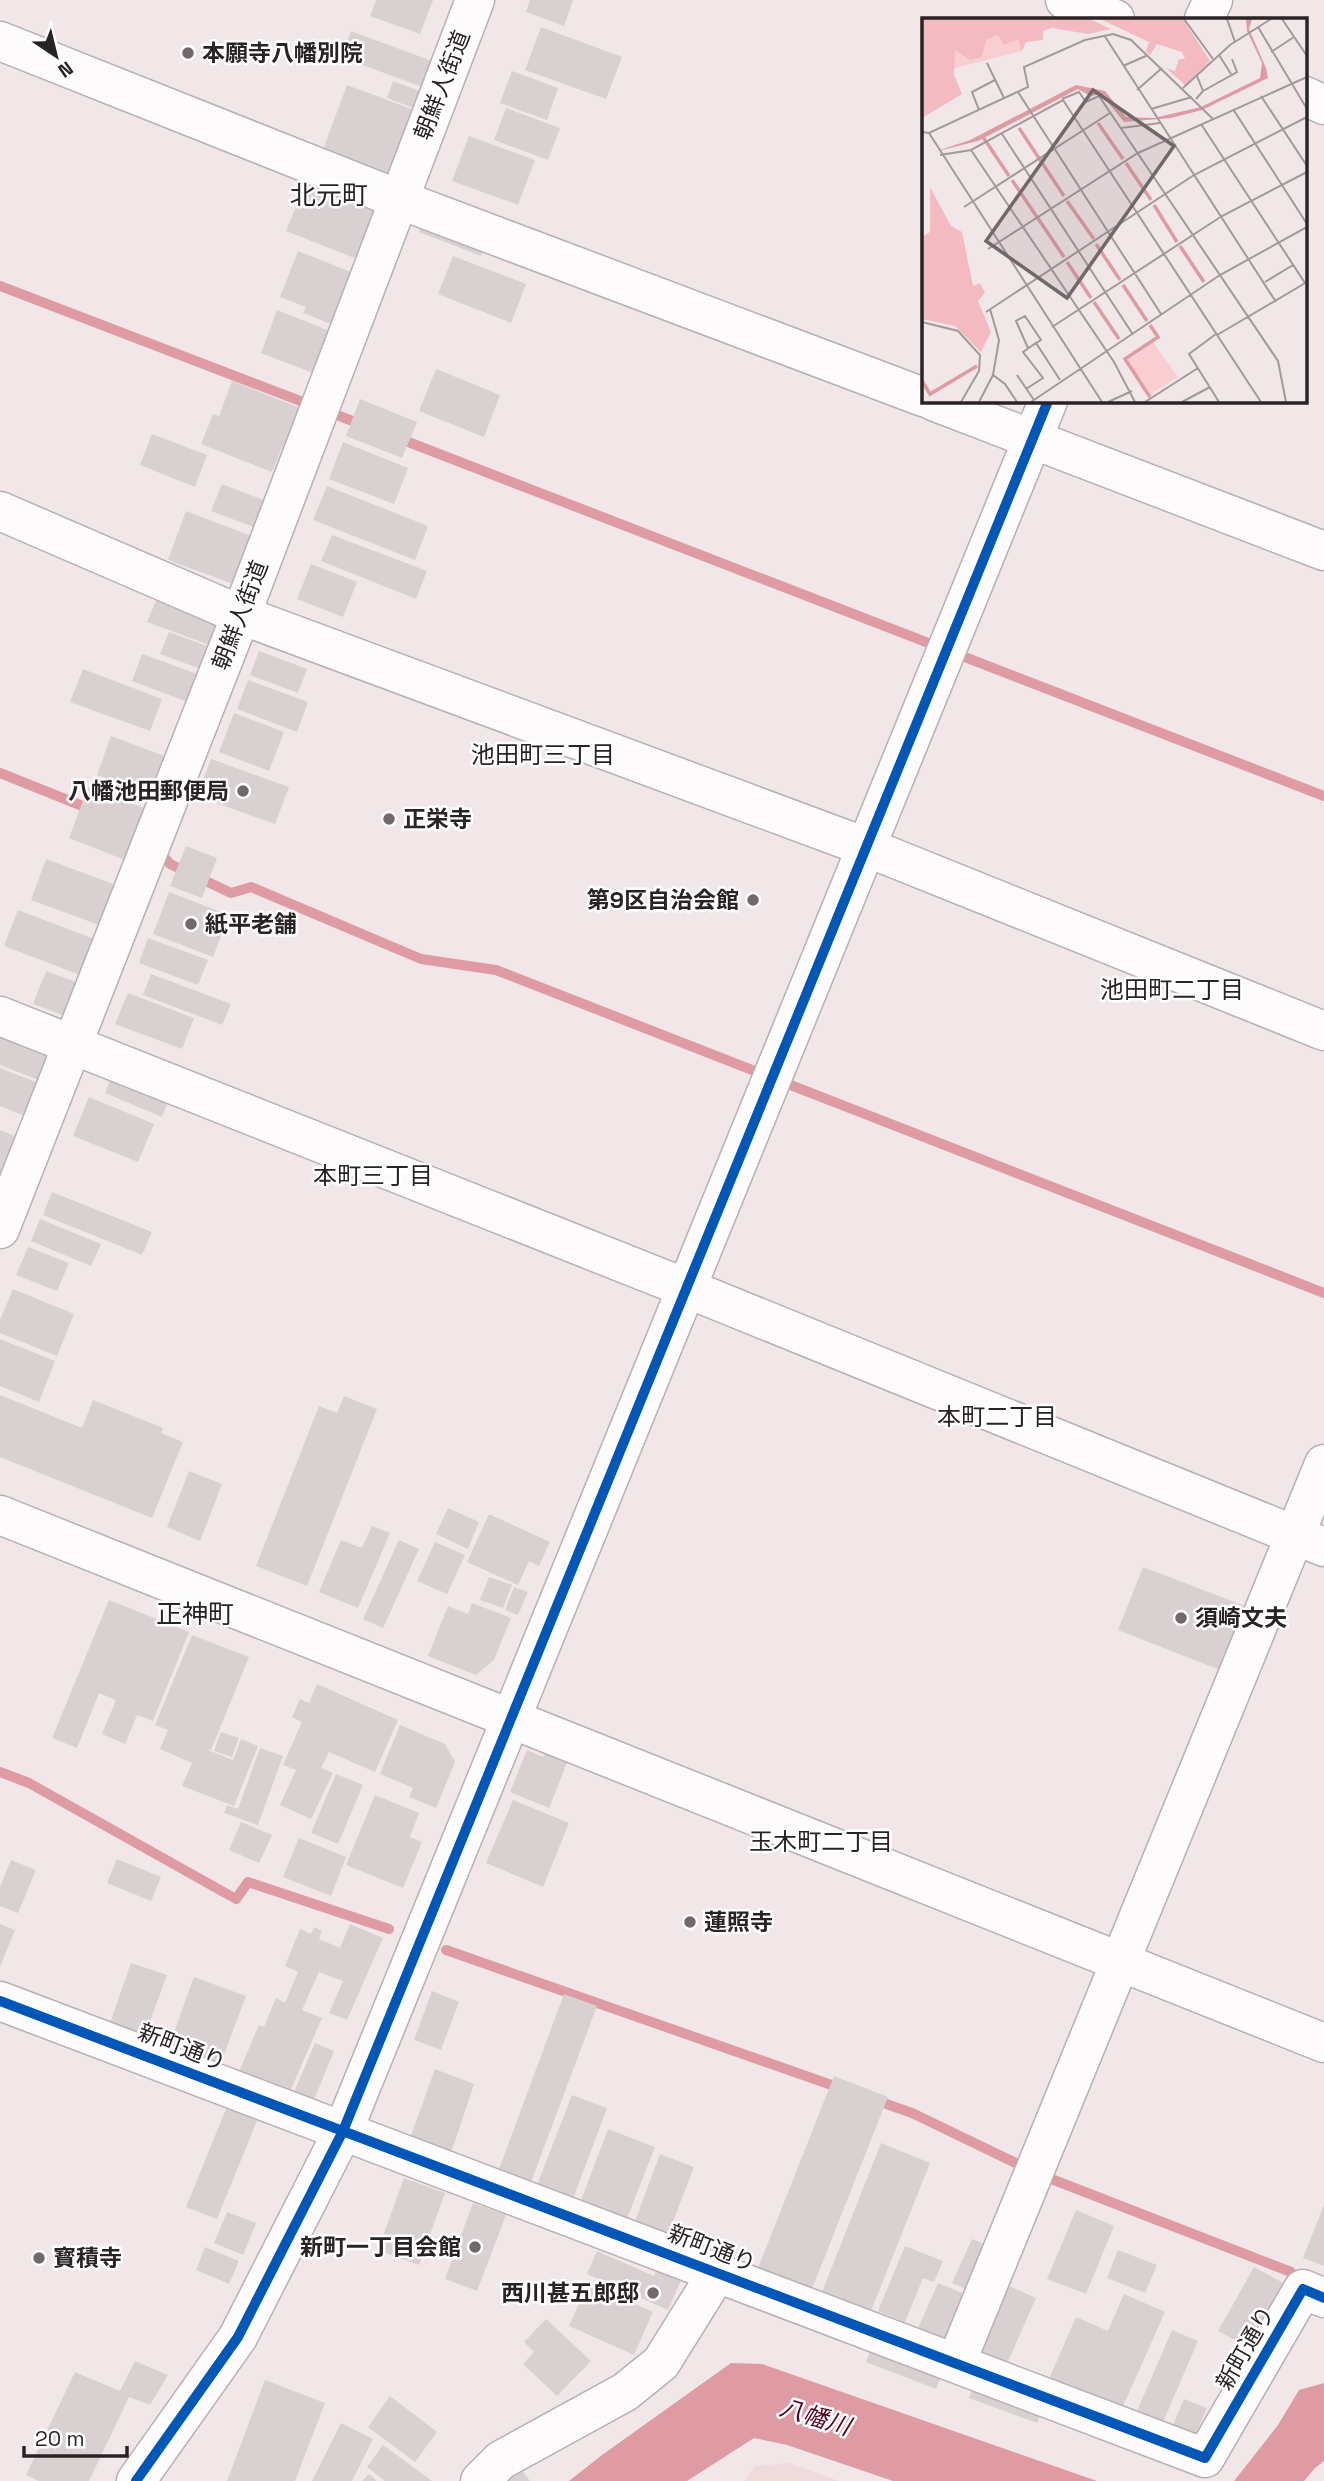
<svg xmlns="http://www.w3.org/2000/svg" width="1324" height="2481" font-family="'Space Grotesk','Noto Sans JP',sans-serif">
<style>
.built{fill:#efdadc}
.water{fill:#de9ba3}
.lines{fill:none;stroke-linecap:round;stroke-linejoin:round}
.stream{stroke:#de9ba3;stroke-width:10}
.building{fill:#d9d0d1}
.street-casing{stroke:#b8b0b0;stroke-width:41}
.secondary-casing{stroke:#b8b0b0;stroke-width:41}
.street{stroke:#fdfbfc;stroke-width:38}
.secondary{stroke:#fdfbfc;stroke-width:38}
.cycleway-casing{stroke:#fff;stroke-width:15}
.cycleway{stroke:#0057b8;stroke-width:10}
.poi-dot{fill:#706869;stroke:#fff;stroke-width:2.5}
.labels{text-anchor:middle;stroke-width:5;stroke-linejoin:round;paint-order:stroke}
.poi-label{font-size:23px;font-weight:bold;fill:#2a2324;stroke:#fff;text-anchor:start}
.street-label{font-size:23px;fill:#2a2324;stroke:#fff}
.neighbourhood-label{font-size:24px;fill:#2a2324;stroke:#fff}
.water-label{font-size:24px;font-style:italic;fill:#57011c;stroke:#fff}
.quarter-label{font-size:26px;fill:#2a2324;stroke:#fff}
.inset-river{fill:none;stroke:#de9ba3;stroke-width:3.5}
.inset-road{fill:none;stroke:#a2999a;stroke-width:2}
.view{fill:#706869;fill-opacity:0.15;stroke:#706869;stroke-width:3.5}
.inset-edge{fill:none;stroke:#2a2324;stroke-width:3.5}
</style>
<rect width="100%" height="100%" fill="#f2e7e8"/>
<polygon class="built" points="789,2463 839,2481 744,2481 755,2466"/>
<g class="water">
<polygon points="731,2363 762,2364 1097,2481 893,2481 787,2445 754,2438 687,2481 569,2481 602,2455"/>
<polygon points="1324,2383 1324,2461 1315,2468 1304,2481 1234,2481 1278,2425 1299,2390"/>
</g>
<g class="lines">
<g class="stream">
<polyline points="0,286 363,425"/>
<polyline points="398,438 1324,796"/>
<polyline points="0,773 95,811"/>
<polyline points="158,849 170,864 231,893 251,887 421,959 496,970 1324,1293"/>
<polyline points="0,1772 29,1783 236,1899 248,1882 389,1929"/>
<polyline points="446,1950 843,2089"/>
<polyline points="872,2099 912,2113 1024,2167"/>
<polyline points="1041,2175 1291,2272"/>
</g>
</g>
<g class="building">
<polygon points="376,0 433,0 420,34 370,16"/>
<polygon points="530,0 573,0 564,26 526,12"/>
<polygon points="541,27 622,57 606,99 525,70"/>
<polygon points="351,31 432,61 422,87 341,57"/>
<polygon points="512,71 558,88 547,120 500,103"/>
<polygon points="393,81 422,92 416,109 387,98"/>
<polygon points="347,85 417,111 391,181 321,155"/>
<polygon points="506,108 560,128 548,160 494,140"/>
<polygon points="469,136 535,160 518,205 452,181"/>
<polygon points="311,170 386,200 362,261 286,231"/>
<polygon points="429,205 491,229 481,256 419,232"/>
<polygon points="298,251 356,274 351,332 303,313 306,307 280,297"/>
<polygon points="453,256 526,284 511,323 438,294"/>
<polygon points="277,310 330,331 313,373 261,353"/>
<polygon points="436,369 500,395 484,437 419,411"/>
<polygon points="232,381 305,410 291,446 284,443 272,472 201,444 213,414 219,416"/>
<polygon points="360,399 417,422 402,458 346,436"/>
<polygon points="152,434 207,455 195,487 140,465"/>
<polygon points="343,442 408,468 394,504 329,479"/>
<polygon points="222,484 266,501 256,528 211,511"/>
<polygon points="327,486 428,526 415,560 313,520"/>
<polygon points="186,511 251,536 233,584 168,560"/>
<polygon points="332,535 427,571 416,599 321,561"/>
<polygon points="311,564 357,582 343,617 297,599"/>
<polygon points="156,601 221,625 212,646 147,622"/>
<polygon points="169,632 215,649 206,671 160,654"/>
<polygon points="259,651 307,669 298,693 250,675"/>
<polygon points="142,654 203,676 193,704 132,681"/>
<polygon points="83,669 162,699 150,731 70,702"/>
<polygon points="248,680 308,702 297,732 237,709"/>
<polygon points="234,713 284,732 269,771 219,752"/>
<polygon points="111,736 170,758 155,797 97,775"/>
<polygon points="211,759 289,787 275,824 197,796"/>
<polygon points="88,787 144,808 125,860 69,838"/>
<polygon points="186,846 217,858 202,898 170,886"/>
<polygon points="46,859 126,889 110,929 31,900"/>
<polygon points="169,892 229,915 213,957 153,934"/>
<polygon points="18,910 102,942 88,978 4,946"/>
<polygon points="148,938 208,960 198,985 139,963"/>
<polygon points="46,971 84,985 71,1018 33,1004"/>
<polygon points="151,974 231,1004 222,1025 143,995"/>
<polygon points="128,993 194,1018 182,1049 115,1024"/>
<polygon points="0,1029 52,1050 39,1080 0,1065"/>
<polygon points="121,1053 178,1077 162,1117 105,1093"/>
<polygon points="0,1068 43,1085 30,1118 0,1106"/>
<polygon points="89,1097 154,1124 138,1162 73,1136"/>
<polygon points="0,1130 25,1140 9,1178 0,1174"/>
<polygon points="52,1192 152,1232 142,1255 43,1215"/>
<polygon points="40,1219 101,1244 91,1266 31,1241"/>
<polygon points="28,1247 69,1263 57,1291 16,1275"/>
<polygon points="13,1289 74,1314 57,1356 0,1333 0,1320"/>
<polygon points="0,1339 55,1361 39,1402 0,1386"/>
<polygon points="0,1395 82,1428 93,1400 163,1428 161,1433 183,1442 152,1518 0,1457"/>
<polygon points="344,1396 377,1409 307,1586 256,1566 319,1406 337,1413"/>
<polygon points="189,1471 222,1484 200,1541 167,1527"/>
<polygon points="448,1508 479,1522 468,1549 436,1534"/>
<polygon points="489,1514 550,1542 539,1566 529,1561 518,1585 467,1562"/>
<polygon points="372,1526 390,1533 358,1608 319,1592 341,1540 362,1548"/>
<polygon points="399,1540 419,1549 383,1628 363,1619"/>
<polygon points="435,1542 465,1555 447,1594 417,1581"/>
<polygon points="1143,1567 1245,1606 1220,1670 1118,1630"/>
<polygon points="489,1577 512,1585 503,1608 480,1600"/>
<polygon points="514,1587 528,1592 518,1615 505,1610"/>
<polygon points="109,1600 189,1632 153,1721 137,1715 125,1744 102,1734 116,1700 99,1693 77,1748 52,1738"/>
<polygon points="472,1603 511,1618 494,1660 476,1675 428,1656 448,1606 468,1614"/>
<polygon points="192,1635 249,1657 211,1750 206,1749 233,1760 241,1739 258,1746 234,1806 182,1786 192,1763 160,1749 168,1730 155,1725"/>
<polygon points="317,1684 398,1720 375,1772 329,1752 321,1768 333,1773 311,1819 280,1805 296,1770 283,1765 302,1722 292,1717 300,1699 309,1703"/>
<polygon points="400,1725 445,1744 455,1762 436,1808 409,1797 413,1788 380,1774"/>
<polygon points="221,1732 239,1738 232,1757 214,1751"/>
<polygon points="260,1748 283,1756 258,1825 224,1813 227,1805 238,1809"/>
<polygon points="547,1749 569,1758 549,1808 510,1792 527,1750 543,1757"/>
<polygon points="336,1774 363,1785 338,1844 311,1833"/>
<polygon points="375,1795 419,1813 410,1837 422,1842 403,1888 346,1865"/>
<polygon points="513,1800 569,1823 543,1887 486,1863"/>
<polygon points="241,1822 272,1835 259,1863 229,1850"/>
<polygon points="299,1838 346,1857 331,1896 283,1877"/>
<polygon points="117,1859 161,1877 151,1901 107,1883"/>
<polygon points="11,1860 36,1870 18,1913 0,1906 0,1887"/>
<polygon points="0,1924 15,1930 0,1967"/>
<polygon points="350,1924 383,1938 347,2020 329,2013 343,1981 319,1972 302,2010 322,2018 285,2103 235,2081 259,2025 264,2027 276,1998 285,2003 298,1972 285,1966 300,1929 311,1934 314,1927 322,1931 319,1939 340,1948"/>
<polygon points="131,1963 167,1975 145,2035 110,2023"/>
<polygon points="194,1977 246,1996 220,2065 169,2046"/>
<polygon points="432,1991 459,2002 441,2050 414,2040"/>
<polygon points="564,1994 597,2006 531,2182 499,2169"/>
<polygon points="315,2043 334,2051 309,2112 289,2104"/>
<polygon points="435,2069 474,2084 450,2156 409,2141"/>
<polygon points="834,2076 888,2097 812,2289 758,2268"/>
<polygon points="572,2095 607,2108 573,2199 537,2185"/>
<polygon points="228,2104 259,2116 217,2219 186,2207"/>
<polygon points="608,2129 655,2147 626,2221 580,2203"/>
<polygon points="881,2143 930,2163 871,2311 822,2292"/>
<polygon points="660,2154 694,2167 667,2237 634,2224"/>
<polygon points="404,2178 445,2193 419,2265 378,2250"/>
<polygon points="473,2203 506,2215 477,2291 445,2279"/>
<polygon points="1324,2205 1324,2266 1303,2258"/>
<polygon points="1076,2210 1114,2226 1086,2294 1047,2279"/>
<polygon points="227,2212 256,2223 243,2255 214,2243"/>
<polygon points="972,2239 994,2248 974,2293 952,2283"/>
<polygon points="905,2246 943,2261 934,2282 923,2278 905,2322 878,2311"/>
<polygon points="205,2247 239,2261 229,2284 196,2270"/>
<polygon points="1118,2250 1157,2265 1145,2293 1107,2278"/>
<polygon points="597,2251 654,2276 658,2266 683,2276 668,2310 587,2274"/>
<polygon points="1254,2267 1285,2284 1250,2348 1218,2331"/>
<polygon points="1000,2282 1036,2298 1007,2364 971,2347"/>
<polygon points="588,2283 653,2312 634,2355 569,2326"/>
<polygon points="938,2283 974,2298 952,2348 916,2333"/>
<polygon points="1124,2294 1165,2312 1121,2411 1049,2379 1076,2317 1108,2331"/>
<polygon points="546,2319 591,2361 557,2396 523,2364 534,2352 524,2342"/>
<polygon points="1172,2330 1198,2341 1160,2429 1134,2418"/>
<polygon points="876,2335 947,2362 936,2389 866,2362"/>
<polygon points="135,2361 168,2375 150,2405 129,2397 89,2481 39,2481 26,2475 75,2372 120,2391"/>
<polygon points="977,2377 1045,2401 1037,2423 969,2398"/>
<polygon points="265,2380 325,2403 295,2481 227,2481"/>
<polygon points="390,2396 437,2432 415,2462 368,2427"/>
<polygon points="1184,2399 1207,2408 1192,2442 1170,2432"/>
<polygon points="341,2423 373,2439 352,2481 312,2481"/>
<polygon points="383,2445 432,2481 385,2481 367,2467"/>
<polygon points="516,2462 530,2481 489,2481"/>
<polygon points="369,2474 377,2481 362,2481"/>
</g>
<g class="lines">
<defs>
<g id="street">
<polyline points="1204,19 1213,0"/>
<polyline points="0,41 398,199 923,397"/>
<polyline points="1305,96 1324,105"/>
<polyline points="933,401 1324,551"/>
<polyline points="0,511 241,615 866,847 1324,1031"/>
<polyline points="0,1016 686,1288 1324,1547"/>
<polyline points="0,1229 241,615 475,0"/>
<polyline points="0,2001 1205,2458 1303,2289 1324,2298"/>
<polyline points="956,2363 1324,1464"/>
<polyline points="480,2481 501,2460 625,2392 661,2363 717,2273"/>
</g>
<g id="secondary">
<polyline points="1065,0 1115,19"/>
<polyline points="0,1515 1324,2043"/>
<polyline points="136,2481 238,2337 343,2131 1048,401"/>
</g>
</defs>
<use href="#street" class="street-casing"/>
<use href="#secondary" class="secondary-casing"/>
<use href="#street" class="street"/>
<use href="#secondary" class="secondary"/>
<defs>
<g id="cycleway">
<polyline points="0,2001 1205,2458 1303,2289 1324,2298"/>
<polyline points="136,2481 238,2337 343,2131 1048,401"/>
</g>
</defs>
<use href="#cycleway" class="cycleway-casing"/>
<use href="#cycleway" class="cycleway"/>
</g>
<g class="poi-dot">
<circle cx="188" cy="53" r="7"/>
<circle cx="243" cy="791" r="7"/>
<circle cx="389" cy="819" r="7"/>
<circle cx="753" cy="900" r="7"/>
<circle cx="191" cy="924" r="7"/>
<circle cx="1181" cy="1618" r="7"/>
<circle cx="690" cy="1922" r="7"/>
<circle cx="475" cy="2247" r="7"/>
<circle cx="39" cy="2258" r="7"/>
<circle cx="653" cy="2293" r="7"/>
</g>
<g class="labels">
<g class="poi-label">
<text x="202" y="61">本願寺八幡別院</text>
<text x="229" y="799" text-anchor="end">八幡池田郵便局</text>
<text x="403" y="827">正栄寺</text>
<text x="739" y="908" text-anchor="end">第9区自治会館</text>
<text x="205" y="932">紙平老舗</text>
<text x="1195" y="1626">須崎文夫</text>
<text x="704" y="1930">蓮照寺</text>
<text x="461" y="2255" text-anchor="end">新町一丁目会館</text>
<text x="53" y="2266">寳積寺</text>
<text x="639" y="2301" text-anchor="end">西川甚五郎邸</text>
</g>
<g class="street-label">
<text transform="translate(442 85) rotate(-69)" y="8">朝鮮人街道</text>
<text transform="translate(240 615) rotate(-69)" y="8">朝鮮人街道</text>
<text transform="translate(182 2047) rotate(21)" y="8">新町通り</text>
<text transform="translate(712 2248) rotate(21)" y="8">新町通り</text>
<text transform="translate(1245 2348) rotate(-60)" y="8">新町通り</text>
</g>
<g class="neighbourhood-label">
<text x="543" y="763">池田町三丁目</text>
<text x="1172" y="998">池田町二丁目</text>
<text x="373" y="1184">本町三丁目</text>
<text x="997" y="1425">本町二丁目</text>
<text x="821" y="1850">玉木町二丁目</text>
</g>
<g class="water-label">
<text transform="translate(815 2417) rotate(17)" y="8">八幡川</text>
</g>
<g class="quarter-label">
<text x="329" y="204">北元町</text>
<text x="195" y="1623">正神町</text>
</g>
</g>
<g transform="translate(922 18)">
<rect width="385" height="385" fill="#f2e7e8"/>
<path d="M75,14l23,3 2,16 -70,18 -1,-16zM231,324l25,35 -27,17 -24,-33z" fill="#f8ced3"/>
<path d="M0,1h168l21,10 -23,5 -36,-6 -9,3v9l-17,2 -4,9 -4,-12 -14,6 -6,-10 -12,5 -4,17 -12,3 -15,-10 -1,25 8,19 -40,24zM178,1h83l27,42 -24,25 -20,-18 9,3 4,-12h6l-3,-7 -25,-8 -7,11 -4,-4 3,-9zM8,169l21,39 11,6 11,54 7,-3 5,10 -7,8 13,31 -10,20 -26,-26 -33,-7v-82l8,-5z" fill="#f3bac1"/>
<path d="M324,1h6l-3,10 17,39 2,10 -66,32 -31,8 -47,4 -23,-28 -11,2 -12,-7 -100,52 -44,11 36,-12 106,-55 29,6 21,26 28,1 47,-11 59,-29 2,-15 -15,-32z" fill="#de9ba3"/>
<path class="inset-river" d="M176,105l25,36M97,110l45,68M61,119l26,39M204,145l25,37M90,162l52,77M145,183l27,38M232,187l23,37M174,226l24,36M258,228l24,36M145,244l24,36M201,267l24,36M172,284l25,37M228,307l8,12 -33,22 25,38M0,363l8,13 47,-28"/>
<path class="inset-road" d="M262,1l29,40M305,1l8,23M360,1l25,37M336,9l49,82M182,17l172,267M349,34l23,-15M297,37l12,19M65,45l17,35M201,48l25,-11M261,70l47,-43 41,-26M215,72l25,-22M281,73l34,-19 -5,-13M96,74l143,222M339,78l46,70M140,81l17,-7 7,10 13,-6 179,265 8,41M274,81l7,-8 -6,-15M229,91l41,-12M311,91l74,115M57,92l-7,-18 23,-12M279,106l104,159M199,110l39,-5M0,114l7,1 99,-46 -4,-20 61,-27 28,-6 18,6 82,79M7,115l173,269M80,116l130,199M49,132l143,212 21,40M18,137l31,-5 92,-50 198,302M42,189l146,-94M66,231l150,-96 169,-76M343,264l28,-17M64,294l208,-137 113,-58M0,304l36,9 22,24 -1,16 -18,31M130,309l170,-111 85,-44M294,316l-27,20 30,48M295,317l90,-53M106,330l-12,-27 9,-5 16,24 -5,3M71,357l12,9 12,18M95,357l17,25M104,371l17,-11 -20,-26 13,-9 24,37M57,384l14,-27 6,-35 -9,-31M109,384l189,-127 87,-48M186,384l24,-11M223,384l53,-34M260,384l28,-15"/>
<path class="view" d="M171,72l81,56 -107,152 -81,-57z"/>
<rect width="385" height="385" class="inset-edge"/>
</g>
<g transform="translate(56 56) rotate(145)" stroke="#ffffff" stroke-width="5" paint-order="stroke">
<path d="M0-5L12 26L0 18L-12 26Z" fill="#2a2324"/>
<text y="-10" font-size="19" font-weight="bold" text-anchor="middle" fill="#2a2324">N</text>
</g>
<path d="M24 2446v10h103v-10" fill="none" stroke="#2a2324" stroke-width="3.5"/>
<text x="35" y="2446" font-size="21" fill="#2a2324" stroke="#ffffff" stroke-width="5" paint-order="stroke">20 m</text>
</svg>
